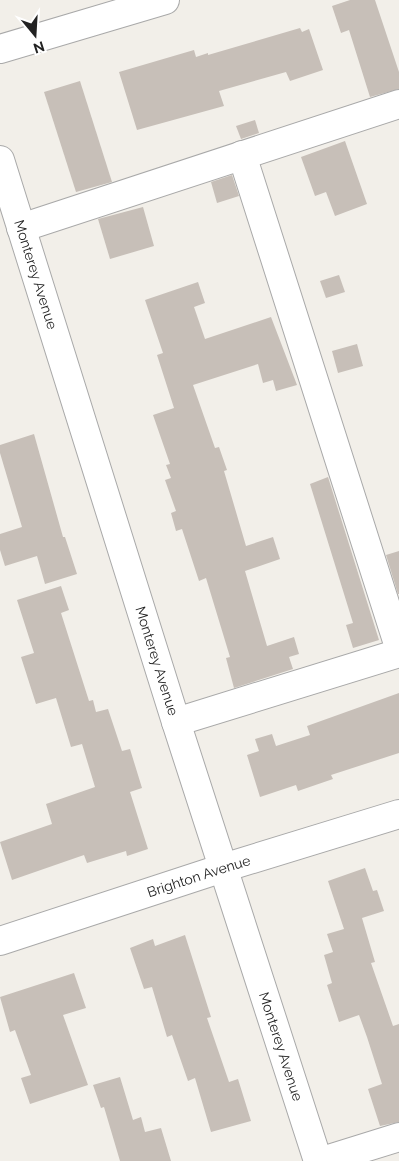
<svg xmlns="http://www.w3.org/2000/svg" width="399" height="1161" viewBox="0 0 399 1161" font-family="Raleway,sans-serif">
	<rect width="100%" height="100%" fill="#f2efe9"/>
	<g fill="#c7bfb8">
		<polygon points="350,0 375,0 399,72 399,89 370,97 349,30 341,33 332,6"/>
		<polygon points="300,28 302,32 309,29 323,70 290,81 286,72 219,91 224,106 137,130 119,72 194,50 196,57 208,53 208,55"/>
		<polygon points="80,81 112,182 76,192 44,92"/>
		<polygon points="255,120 259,133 241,139 236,126"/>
		<polygon points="345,141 367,204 335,216 326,192 315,196 301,157"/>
		<polygon points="232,175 239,196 217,203 211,182"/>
		<polygon points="143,207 154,246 110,259 98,219"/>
		<polygon points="339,275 345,292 326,298 320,281"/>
		<polygon points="198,282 205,303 194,307 205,339 271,317 297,385 276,391 273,380 263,383 258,364 193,385 215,448 219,447 227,470 224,471 246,546 273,537 280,559 245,571 267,646 294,637 299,654 289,657 293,669 234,688 226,658 230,657 206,578 199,581 182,529 176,531 171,513 176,511 165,480 171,478 166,465 170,464 153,415 174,408 157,355 163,353 145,300"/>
		<polygon points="357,344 363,366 338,373 332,351"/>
		<polygon points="34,434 63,537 65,537 77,574 45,584 37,556 5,566 0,550 0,534 22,527 0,453 0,445"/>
		<polygon points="328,477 379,640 353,648 346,625 353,623 310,484"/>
		<polygon points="399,551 399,594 398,594 386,555"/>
		<polygon points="61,586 69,610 61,613 89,701 93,700 96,712 108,709 122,751 130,749 142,788 130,792 148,849 127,856 126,851 87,863 84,855 12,880 0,842 52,824 46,804 95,787 82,744 71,747 56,698 36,704 21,657 34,653 17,600"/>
		<polygon points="399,693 399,753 331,775 333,779 298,791 296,785 260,797 247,755 259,751 255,739 272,734 276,746 310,735 307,726"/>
		<polygon points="365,868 373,891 377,890 384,911 362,918 375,962 371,963 393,1026 399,1024 399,1122 380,1126 368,1089 382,1084 367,1037 359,1015 339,1022 327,985 332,983 324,955 333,952 327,934 344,929 328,881"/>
		<polygon points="185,935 211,1017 207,1018 229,1082 238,1079 251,1121 211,1132 195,1078 188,1081 172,1035 167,1037 152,987 144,989 130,948 153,939 155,946"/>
		<polygon points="74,973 86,1008 63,1015 88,1085 30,1104 21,1078 31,1075 15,1030 10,1032 0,997"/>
		<polygon points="120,1077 133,1120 141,1117 145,1132 161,1128 171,1161 120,1161 104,1107 101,1108 93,1085"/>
	</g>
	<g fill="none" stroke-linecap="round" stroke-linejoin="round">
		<g stroke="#a9a9a9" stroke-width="30">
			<g id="minor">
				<polyline points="0,49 165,0"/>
				<polyline points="242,155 399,647"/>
				<path id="s1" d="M0,160l176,562 142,439"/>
				<polyline points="21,228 399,104"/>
				<polyline points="176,722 399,653"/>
				<path id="s2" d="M0,941l223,-73 176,-54"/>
				<polyline points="322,1161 399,1137"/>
			</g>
		</g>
		<use href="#minor" stroke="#fff" stroke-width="28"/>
	</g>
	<g text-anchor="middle" stroke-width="4" stroke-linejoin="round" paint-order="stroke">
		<g font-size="14" fill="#222" stroke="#fff">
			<text dy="5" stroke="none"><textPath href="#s1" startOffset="120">Monterey Avenue</textPath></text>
			<text dy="5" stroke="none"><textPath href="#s1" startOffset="525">Monterey Avenue</textPath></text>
			<text dy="5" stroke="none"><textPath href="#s2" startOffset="209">Brighton Avenue</textPath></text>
			<text dy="5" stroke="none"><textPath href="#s1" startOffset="930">Monterey Avenue</textPath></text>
		</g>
	</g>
	<g transform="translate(35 35) rotate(162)" stroke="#ffffff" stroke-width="4" paint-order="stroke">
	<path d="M0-4L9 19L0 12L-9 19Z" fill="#222222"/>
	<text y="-8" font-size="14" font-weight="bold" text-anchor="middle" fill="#222222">N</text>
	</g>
</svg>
